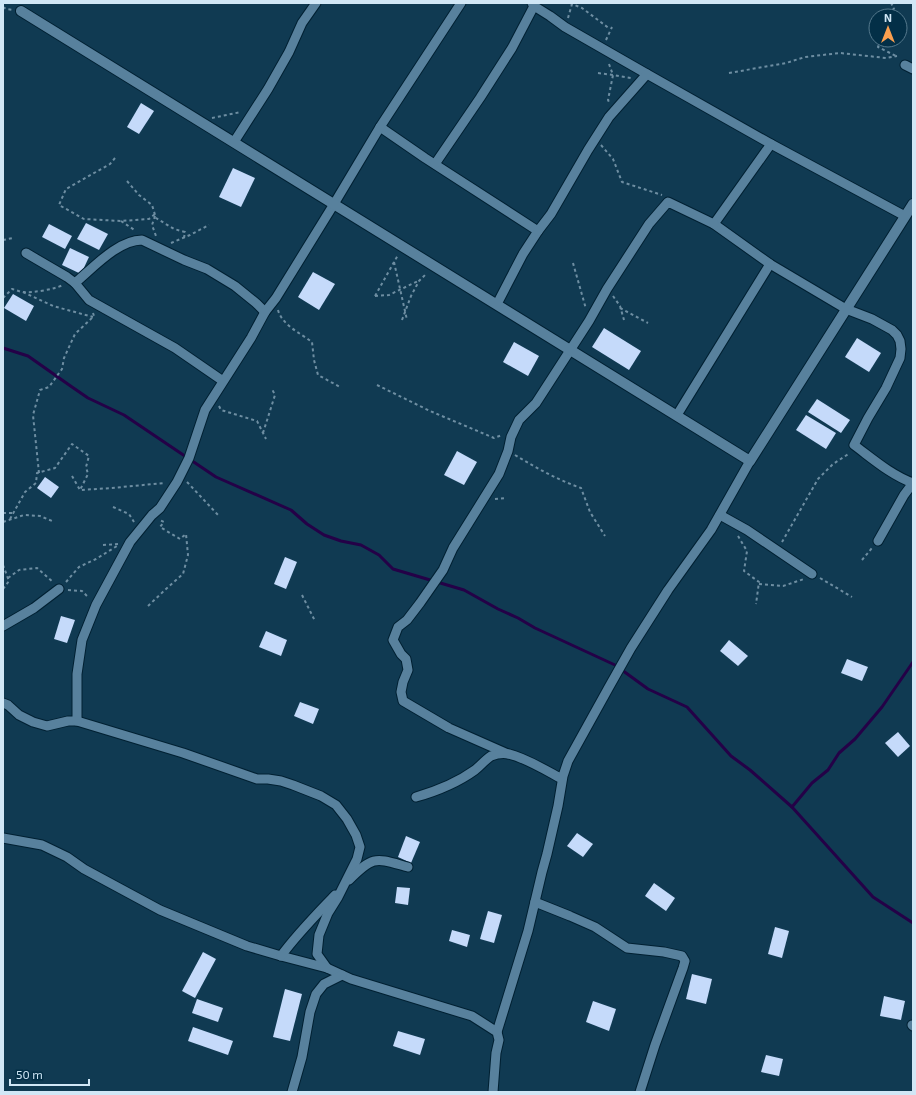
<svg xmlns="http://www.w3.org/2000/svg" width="916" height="1095" viewBox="0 0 916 1095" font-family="'Exo 2',sans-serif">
	<rect width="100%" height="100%" fill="#103a52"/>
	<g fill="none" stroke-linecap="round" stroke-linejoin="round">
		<g stroke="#240147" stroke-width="3">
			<polyline points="3,348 28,356 72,387 88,398 124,415 216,477 291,510 307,524 324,535 341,541 361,545 379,555 393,569 464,590 498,609 518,618 535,628 615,665 648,689 687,707 731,756 750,770 792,807 873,897 913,923"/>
			<polyline points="792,807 812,783 828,770 839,753 855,739 882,707 913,662"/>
		</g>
	</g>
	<g fill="#c5dafa">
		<polygon points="141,103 154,111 139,134 127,127"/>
		<polygon points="233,168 255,178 241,207 219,197"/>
		<polygon points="86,223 108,234 99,250 77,239"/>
		<polygon points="49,224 72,236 65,249 42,237"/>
		<polygon points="70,248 89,257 81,274 62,265"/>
		<polygon points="313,272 335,284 319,310 298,297"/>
		<polygon points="13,294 34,306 26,321 4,308"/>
		<polygon points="604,328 641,351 629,370 592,347"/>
		<polygon points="857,338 881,353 869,372 845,357"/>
		<polygon points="514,342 539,356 528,376 503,362"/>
		<polygon points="817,399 850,420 841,433 808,412"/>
		<polygon points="806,415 836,433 826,449 796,430"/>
		<polygon points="457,451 477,462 464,485 444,475"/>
		<polygon points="45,477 59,487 51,498 37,488"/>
		<polygon points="285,557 297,562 286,589 274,584"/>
		<polygon points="61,616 75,620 67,643 54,639"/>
		<polygon points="266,631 287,640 281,656 259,647"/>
		<polygon points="729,640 748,656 738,666 720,651"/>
		<polygon points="847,659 868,667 862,681 841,673"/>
		<polygon points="300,702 319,709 313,724 294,716"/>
		<polygon points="898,732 910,746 898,757 885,743"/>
		<polygon points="577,833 593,844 583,857 567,846"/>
		<polygon points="406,836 420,842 411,863 398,857"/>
		<polygon points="654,883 675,898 666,911 645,896"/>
		<polygon points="397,887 410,888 408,905 395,903"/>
		<polygon points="488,911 502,915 494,943 480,939"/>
		<polygon points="775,927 789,931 782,958 768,954"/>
		<polygon points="452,930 470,935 467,947 449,941"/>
		<polygon points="203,952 216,959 195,998 182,991"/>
		<polygon points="692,974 712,979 706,1004 686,999"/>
		<polygon points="285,989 302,994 290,1041 273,1037"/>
		<polygon points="884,996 905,1001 901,1020 880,1016"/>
		<polygon points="197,999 223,1008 218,1022 192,1013"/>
		<polygon points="593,1001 616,1009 609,1031 586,1022"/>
		<polygon points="193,1027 233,1041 228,1055 188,1041"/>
		<polygon points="398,1031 425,1039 420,1055 393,1046"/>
		<polygon points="766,1055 783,1059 779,1076 761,1072"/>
	</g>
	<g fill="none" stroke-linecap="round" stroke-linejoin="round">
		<g stroke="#012032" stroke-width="11">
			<g id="minor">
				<polyline points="532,3 534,6 550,16 565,27 647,74 771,144 905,216"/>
				<polyline points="905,65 913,69"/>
				<polyline points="380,127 425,158 538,231 523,254 497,304"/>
				<polyline points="234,142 268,89 289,52 302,23 316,3"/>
				<path d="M771,144l-57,80 56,40 76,45 26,10 20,11 5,5 3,6 1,8 -1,9 -14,30 -18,30 -14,27c19,14 37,30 59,38"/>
				<polyline points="435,164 480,98 512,48 534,6"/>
				<polyline points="538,231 551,214 588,150 609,117 647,74"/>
				<polyline points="26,253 67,277 75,283 89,300 175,348 223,381"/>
				<path d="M75,283c18,-15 43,-43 67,-43l42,20 23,9 28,17 21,17 9,9"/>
				<polyline points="677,415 770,264"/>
				<polyline points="720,515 747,530 812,574"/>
				<polyline points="878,541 904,495 913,483"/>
				<polyline points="3,626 34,608 59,589"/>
				<polyline points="3,703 8,705 19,715 33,722 47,726 68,721 77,721 183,753 257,779 268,779 281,781 293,785 321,796 336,805 347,819 356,835 360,847 357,859 338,897 328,913 319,935 317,954 327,968"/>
				<polyline points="77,721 77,674 82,640 96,605 130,542 152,515 160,508 177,482 189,458 205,410 251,338 265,312 276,298 334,204 380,127 461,3"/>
				<polyline points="508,754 449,728 403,701 401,692 403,682 408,670 406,659 401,654 393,640 398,627 407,620 420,603 443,570 453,548 499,474 508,451 511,437 519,420 536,403 589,321 607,289 649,224 668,202 714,224"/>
				<path d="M416,797c21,-6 41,-14 59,-27 5,-4 10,-10 16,-14 5,-2 13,-3 18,-2 17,4 38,17 53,25"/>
				<polyline points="3,838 42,845 67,857 84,869 160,910 247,946 281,956 327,968 351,979 472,1016 497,1032 499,1040 496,1053 493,1092"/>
				<path d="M349,880c25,-25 26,-22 59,-13"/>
				<polyline points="535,902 570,916 595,927 627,948 664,952 682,956 685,961 683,968 655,1045 640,1092"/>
				<path d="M281,956c16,-22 35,-41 54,-61"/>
				<polyline points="912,1025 913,1026"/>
				<polyline points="497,1032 528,931 542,872 547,854 558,806 563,776 568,761 609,687 631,648 668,590 711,530 750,461"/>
				<polyline points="292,1092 302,1057 310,1012 316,994 324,984 342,975"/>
			</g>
		</g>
		<g stroke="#012032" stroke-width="12">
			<polyline id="tertiary" points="21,11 750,461 913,204"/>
		</g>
		<g stroke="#6e8ea2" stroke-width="2" stroke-dasharray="3 3" stroke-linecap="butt">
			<polyline points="570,3 582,8 610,29"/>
			<polyline points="3,7 6,9 13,10"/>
			<polyline points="890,16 894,8 891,3"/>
			<polyline points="568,18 572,4"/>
			<polyline points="606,40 612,27"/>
			<polyline points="881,40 878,47 896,56"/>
			<polyline points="609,64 613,75 608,100 609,102"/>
			<polyline points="598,73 613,75 631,78"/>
			<polyline points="729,73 786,63 805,57 840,53 886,58 897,56"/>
			<polyline points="212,118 241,112"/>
			<polyline points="601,145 613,159 622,182 662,195"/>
			<polyline points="115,158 110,164 66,189 59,205 84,219 121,221 149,219 155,214"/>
			<polyline points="127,181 139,195 152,205 156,218 174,229 185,232 184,238"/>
			<polyline points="155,216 152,225 156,236"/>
			<polyline points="121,221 136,231"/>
			<polyline points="3,240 13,238"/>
			<polyline points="171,243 190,235 209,225"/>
			<polyline points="394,262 407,320"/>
			<polyline points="573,263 586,309"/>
			<polyline points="23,292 53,306 93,317"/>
			<polyline points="375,296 398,255"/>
			<polyline points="375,296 389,295 418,281"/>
			<polyline points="613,296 620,306 624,320"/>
			<path d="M3,298l9,-9c4,1 8,3 12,3 9,1 31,-3 39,-7"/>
			<polyline points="620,308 648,323"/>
			<path d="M278,310c4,15 22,23 34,32l2,18 4,15 22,12"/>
			<polyline points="402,320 411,296 419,281 427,273"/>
			<polyline points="377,385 430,411 494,438 502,435"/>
			<polyline points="219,406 221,410 257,421 266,439"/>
			<polyline points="263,433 275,395 272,389"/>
			<path d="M515,455c21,13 43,25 66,33l9,24 15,24"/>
			<polyline points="39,473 33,415 40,390 49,387 62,369 64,358 75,334 94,316 93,313"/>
			<polyline points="72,476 80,490 112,488 164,483"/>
			<polyline points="187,482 219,516"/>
			<polyline points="495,499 506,498"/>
			<polyline points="113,507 129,514 134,522"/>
			<polyline points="3,513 13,513"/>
			<polyline points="10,519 25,492 36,483 37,473 55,468 72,444 89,456 86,467 88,474 80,490"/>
			<polyline points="3,522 24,515 40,516 52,521"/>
			<polyline points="738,536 747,551 744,571 759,582 756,604"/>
			<polyline points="782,542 818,479 833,464 850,453"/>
			<polyline points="103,545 119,544"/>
			<polyline points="862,560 872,548"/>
			<polyline points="3,565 9,581 3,589"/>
			<polyline points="8,578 19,570 37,568 53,582"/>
			<polyline points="820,578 852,597"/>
			<polyline points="66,582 79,567 96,559 117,546"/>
			<polyline points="759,584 783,586 804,579"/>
			<polyline points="68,590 82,591 89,598"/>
			<polyline points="302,595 315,621"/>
			<polyline points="148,606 166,589 183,574 188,555 186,534 180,539 160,527 164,522 160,520"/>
		</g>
		<use href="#minor" stroke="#58819d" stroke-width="9"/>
		<use href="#tertiary" stroke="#58819d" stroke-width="10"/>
	</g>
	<rect width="916" height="1095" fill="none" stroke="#d1e7f6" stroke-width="8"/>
	<g transform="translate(888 28)"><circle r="19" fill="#032f47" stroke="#55798d"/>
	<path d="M0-3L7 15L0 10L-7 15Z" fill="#fa9f4f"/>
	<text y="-6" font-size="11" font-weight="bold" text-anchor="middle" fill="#d1e7f6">N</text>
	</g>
	<path d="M10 1079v6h79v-6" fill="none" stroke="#d1e7f6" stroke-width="2"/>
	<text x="16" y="1079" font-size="12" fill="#d1e7f6" stroke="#032f47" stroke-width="3" paint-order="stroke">50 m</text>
</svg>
